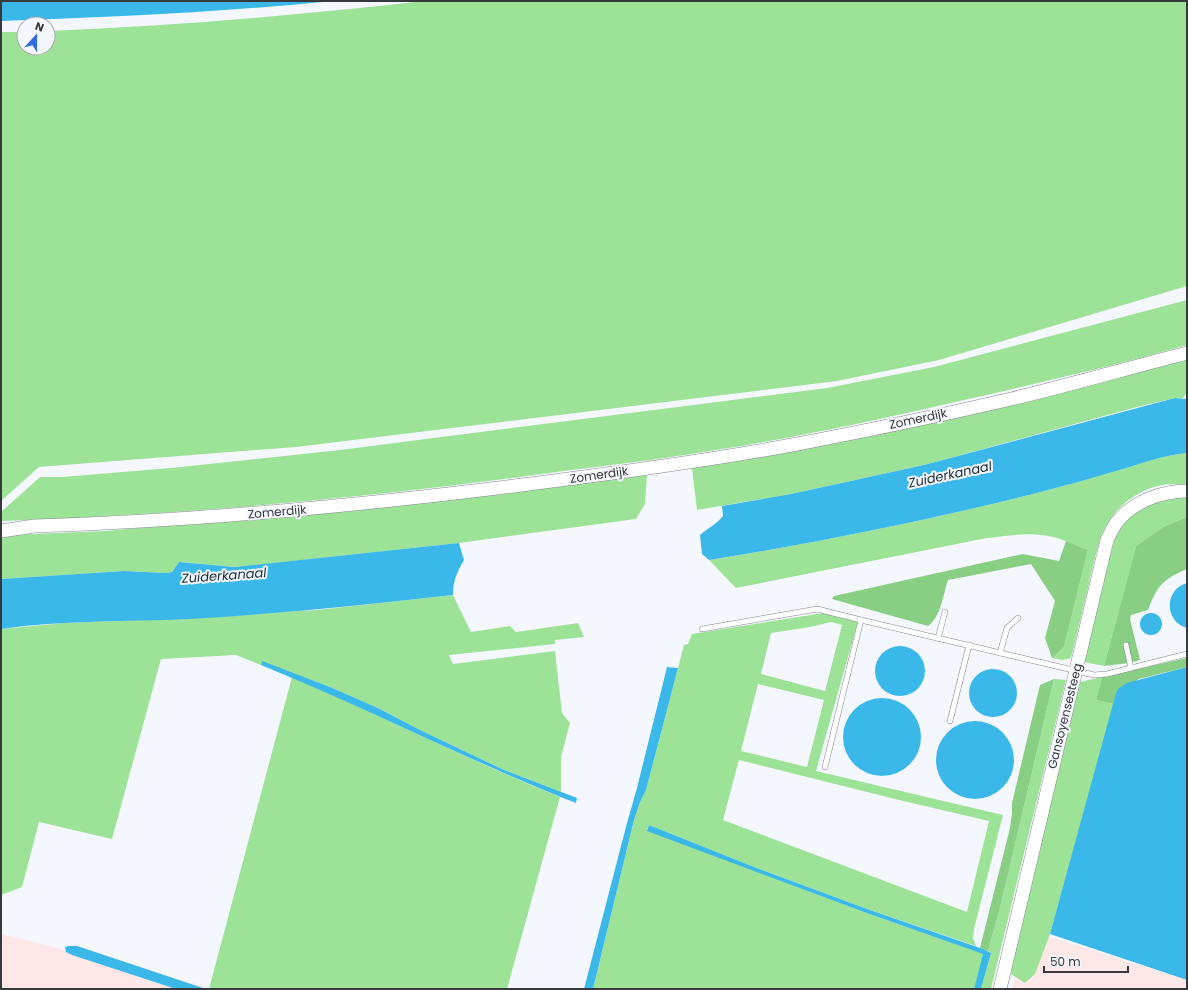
<svg xmlns="http://www.w3.org/2000/svg" width="1188" height="990" viewBox="0 0 1188 990" font-family="Poppins,sans-serif">
	<rect width="100%" height="100%" fill="#f5f7ff"/>
	<g fill="#fde8e7">
		<polygon points="1028,930 1187,980 1187,989 1012,989"/>
		<polygon points="1,934 18,938 216,989 1,989"/>
	</g>
	<g fill="#9de397" fill-rule="evenodd">
		<path d="M424,1h763v285l-248,74 -102,21 -541,66 -257,20 -38,34v-469h23v16h24v-17c126,-5 251,-16 376,-30z"/>
		<path d="M1187,300v45c-74,21 -148,38 -223,55 -82,19 -165,37 -248,50 -58,10 -116,16 -174,24 -179,24 -360,41 -541,47v-9l39,-35h22l109,-9 169,-18 487,-62 107,-21z"/>
		<polygon points="1187,358 1187,392 1183,398 1175,398 1137,407 924,465 791,494 697,510 692,468 760,457"/>
		<path d="M1187,453v32c-21,-2 -31,-1 -49,9 -37,21 -40,52 -49,90 -6,25 -12,49 -18,74l-8,2 -11,-2 12,-11 24,-97c-15,-6 -31,-14 -47,-15 -18,-2 -36,1 -54,3l-251,50 -27,-28c107,-17 215,-39 320,-65 32,-8 63,-17 94,-26 20,-6 42,-14 64,-16z"/>
		<polygon points="647,475 645,504 636,519 459,543 248,566 235,567 179,562 172,572 166,573 124,571 1,579 1,537 9,535 106,531 460,498"/>
		<polygon points="1173,497 1187,498 1187,517 1163,527 1136,546 1104,666 1084,662 1110,556 1116,535 1123,523 1134,514 1155,501"/>
		<polygon points="453,595 471,632 510,626 516,632 578,623 584,637 555,640 555,644 449,655 453,664 555,651 562,713 570,723 561,757 561,792 504,770 420,730 378,708 330,687 262,662 261,665 236,655 161,659 112,839 39,822 22,887 1,895 1,629 65,623 141,620 317,610"/>
		<path d="M836,611l23,7 -43,153 187,44 -29,114 -1,9 3,8 -109,-37 -108,-40 -110,-44 -2,5 217,82 120,42 -10,35h-381l41,-169 6,-18 6,-12 38,-145 4,-1 4,-10zM831,622l11,3 -17,66 -64,-17 10,-41 39,-6zM758,684l66,16 -17,67 -66,-16zM739,760l160,40 90,21 -22,91 -244,-92z"/>
		<path d="M292,677c89,39 177,83 268,120l-53,192h-298z"/>
		<polygon points="1102,677 1096,700 1114,704 1050,934 1035,974 1025,983 1011,974 1014,957 1080,682"/>
		<polygon points="1054,679 1066,680 991,989 981,989 991,953 988,951 1000,908"/>
	</g>
	<g fill="#88cf83">
		<path d="M1187,517v52c-24,10 -30,17 -39,41l-17,5 -1,4 10,41 -11,3 -25,3 32,-120 27,-19z"/>
		<path d="M1066,541l22,9 -24,97 -12,11 -7,-20 10,-37 -24,-37 -83,16c-5,15 -7,37 -20,46l-96,-27 2,-3 189,-42 36,7z"/>
		<polygon points="1187,658 1187,667 1139,679 1116,693 1114,704 1096,700 1102,677"/>
		<polygon points="1054,679 1000,908 988,951 980,948 1010,828 1012,813 1012,803 1040,685"/>
	</g>
	<g fill="#3ab8e9">
		<path d="M1,1h332c-110,11 -221,16 -332,20z"/>
		<path d="M1175,398l12,1v54c-22,2 -44,10 -64,16 -31,9 -62,18 -94,26 -105,26 -213,48 -320,65l-7,-6 -2,-19c8,-7 17,-11 23,-19l-1,-10 69,-12 133,-29z"/>
		<path d="M459,543l5,17c-7,12 -11,21 -11,35 -88,10 -176,19 -264,24 -63,3 -126,1 -188,10v-50l123,-8 42,2 6,-1 7,-10 56,5z"/>
		<path d="M1187,583v45c-23,-6 -23,-39 0,-45z"/>
		<circle cx="1151" cy="624" r="11"/>
		<circle cx="900" cy="671" r="25"/>
		<path d="M262,661l68,26 48,21 42,22 84,40 73,28 -1,5c-107,-42 -209,-95 -315,-138z"/>
		<polygon points="667,667 678,668 646,790 640,802 634,820 593,989 584,989 627,823 637,788"/>
		<polygon points="1187,667 1187,980 1050,934 1116,693 1119,688 1127,683"/>
		<circle cx="993" cy="693" r="24"/>
		<circle cx="882" cy="737" r="39"/>
		<circle cx="975" cy="760" r="39"/>
		<polygon points="649,825 759,869 867,909 983,949 991,953 981,989 974,989 983,954 864,912 647,831"/>
		<polygon points="69,946 77,946 206,989 176,989 72,955 66,952 65,947"/>
	</g>
	<g fill="none" stroke-linecap="round" stroke-linejoin="round">
		<g stroke="#85888f" stroke-width="6">
			<g id="service">
				<polyline points="702,629 817,609 861,620"/>
				<polyline points="938,638 945,612"/>
				<polyline points="1126,645 1131,668"/>
				<polyline points="1000,653 1007,628 1018,618"/>
				<polyline points="950,721 969,645"/>
				<polyline points="825,767 861,620 1094,675 1107,674 1187,654"/>
			</g>
		</g>
		<g stroke="#85888f" stroke-width="14">
			<g id="tertiary">
				<path d="M1,531l33,-5c161,-5 320,-20 480,-40 93,-12 186,-24 278,-41 73,-14 146,-29 219,-46 59,-14 117,-31 176,-46"/>
				<path d="M1000,989l107,-449c3,-6 6,-12 9,-17 16,-21 45,-32 71,-32"/>
			</g>
		</g>
		<use href="#service" stroke="#fff" stroke-width="5"/>
		<use href="#tertiary" stroke="#fff" stroke-width="13"/>
	</g>
	<g text-anchor="middle" stroke-width="4" stroke-linejoin="round" paint-order="stroke">
		<g font-size="12" fill="#38393c" stroke="#f5f7ff">
			<text transform="translate(918 419) rotate(-12)" y="4">Zomerdijk</text>
			<text transform="translate(599 475) rotate(-8)" y="4">Zomerdijk</text>
			<text transform="translate(277 512) rotate(-5)" y="4">Zomerdijk</text>
			<text transform="translate(1065 716) rotate(-76)" y="4">Gansoyensesteeg</text>
		</g>
		<g font-size="13" font-style="italic" fill="#182d36" stroke="#f5f7ff">
			<text transform="translate(950 474) rotate(-12)" y="5">Zuiderkanaal</text>
			<text transform="translate(224 575) rotate(-4)" y="5">Zuiderkanaal</text>
		</g>
	</g>
	<rect width="1188" height="990" fill="none" stroke="#38393c" stroke-width="4"/>
	<g transform="translate(36 36) rotate(21)"><circle r="19" fill="#f5f7ff" stroke="#a9abb1"/>
	<path d="M0-3L7 15L0 10L-7 15Z" fill="#326fdd"/>
	<text y="-6" font-size="11" font-weight="bold" text-anchor="middle" fill="#38393c">N</text>
	</g>
	<path d="M1044 966v6h84v-6" fill="none" stroke="#38393c" stroke-width="2"/>
	<text x="1050" y="966" font-size="12" fill="#38393c" stroke="#f5f7ff" stroke-width="3" paint-order="stroke">50 m</text>
</svg>
